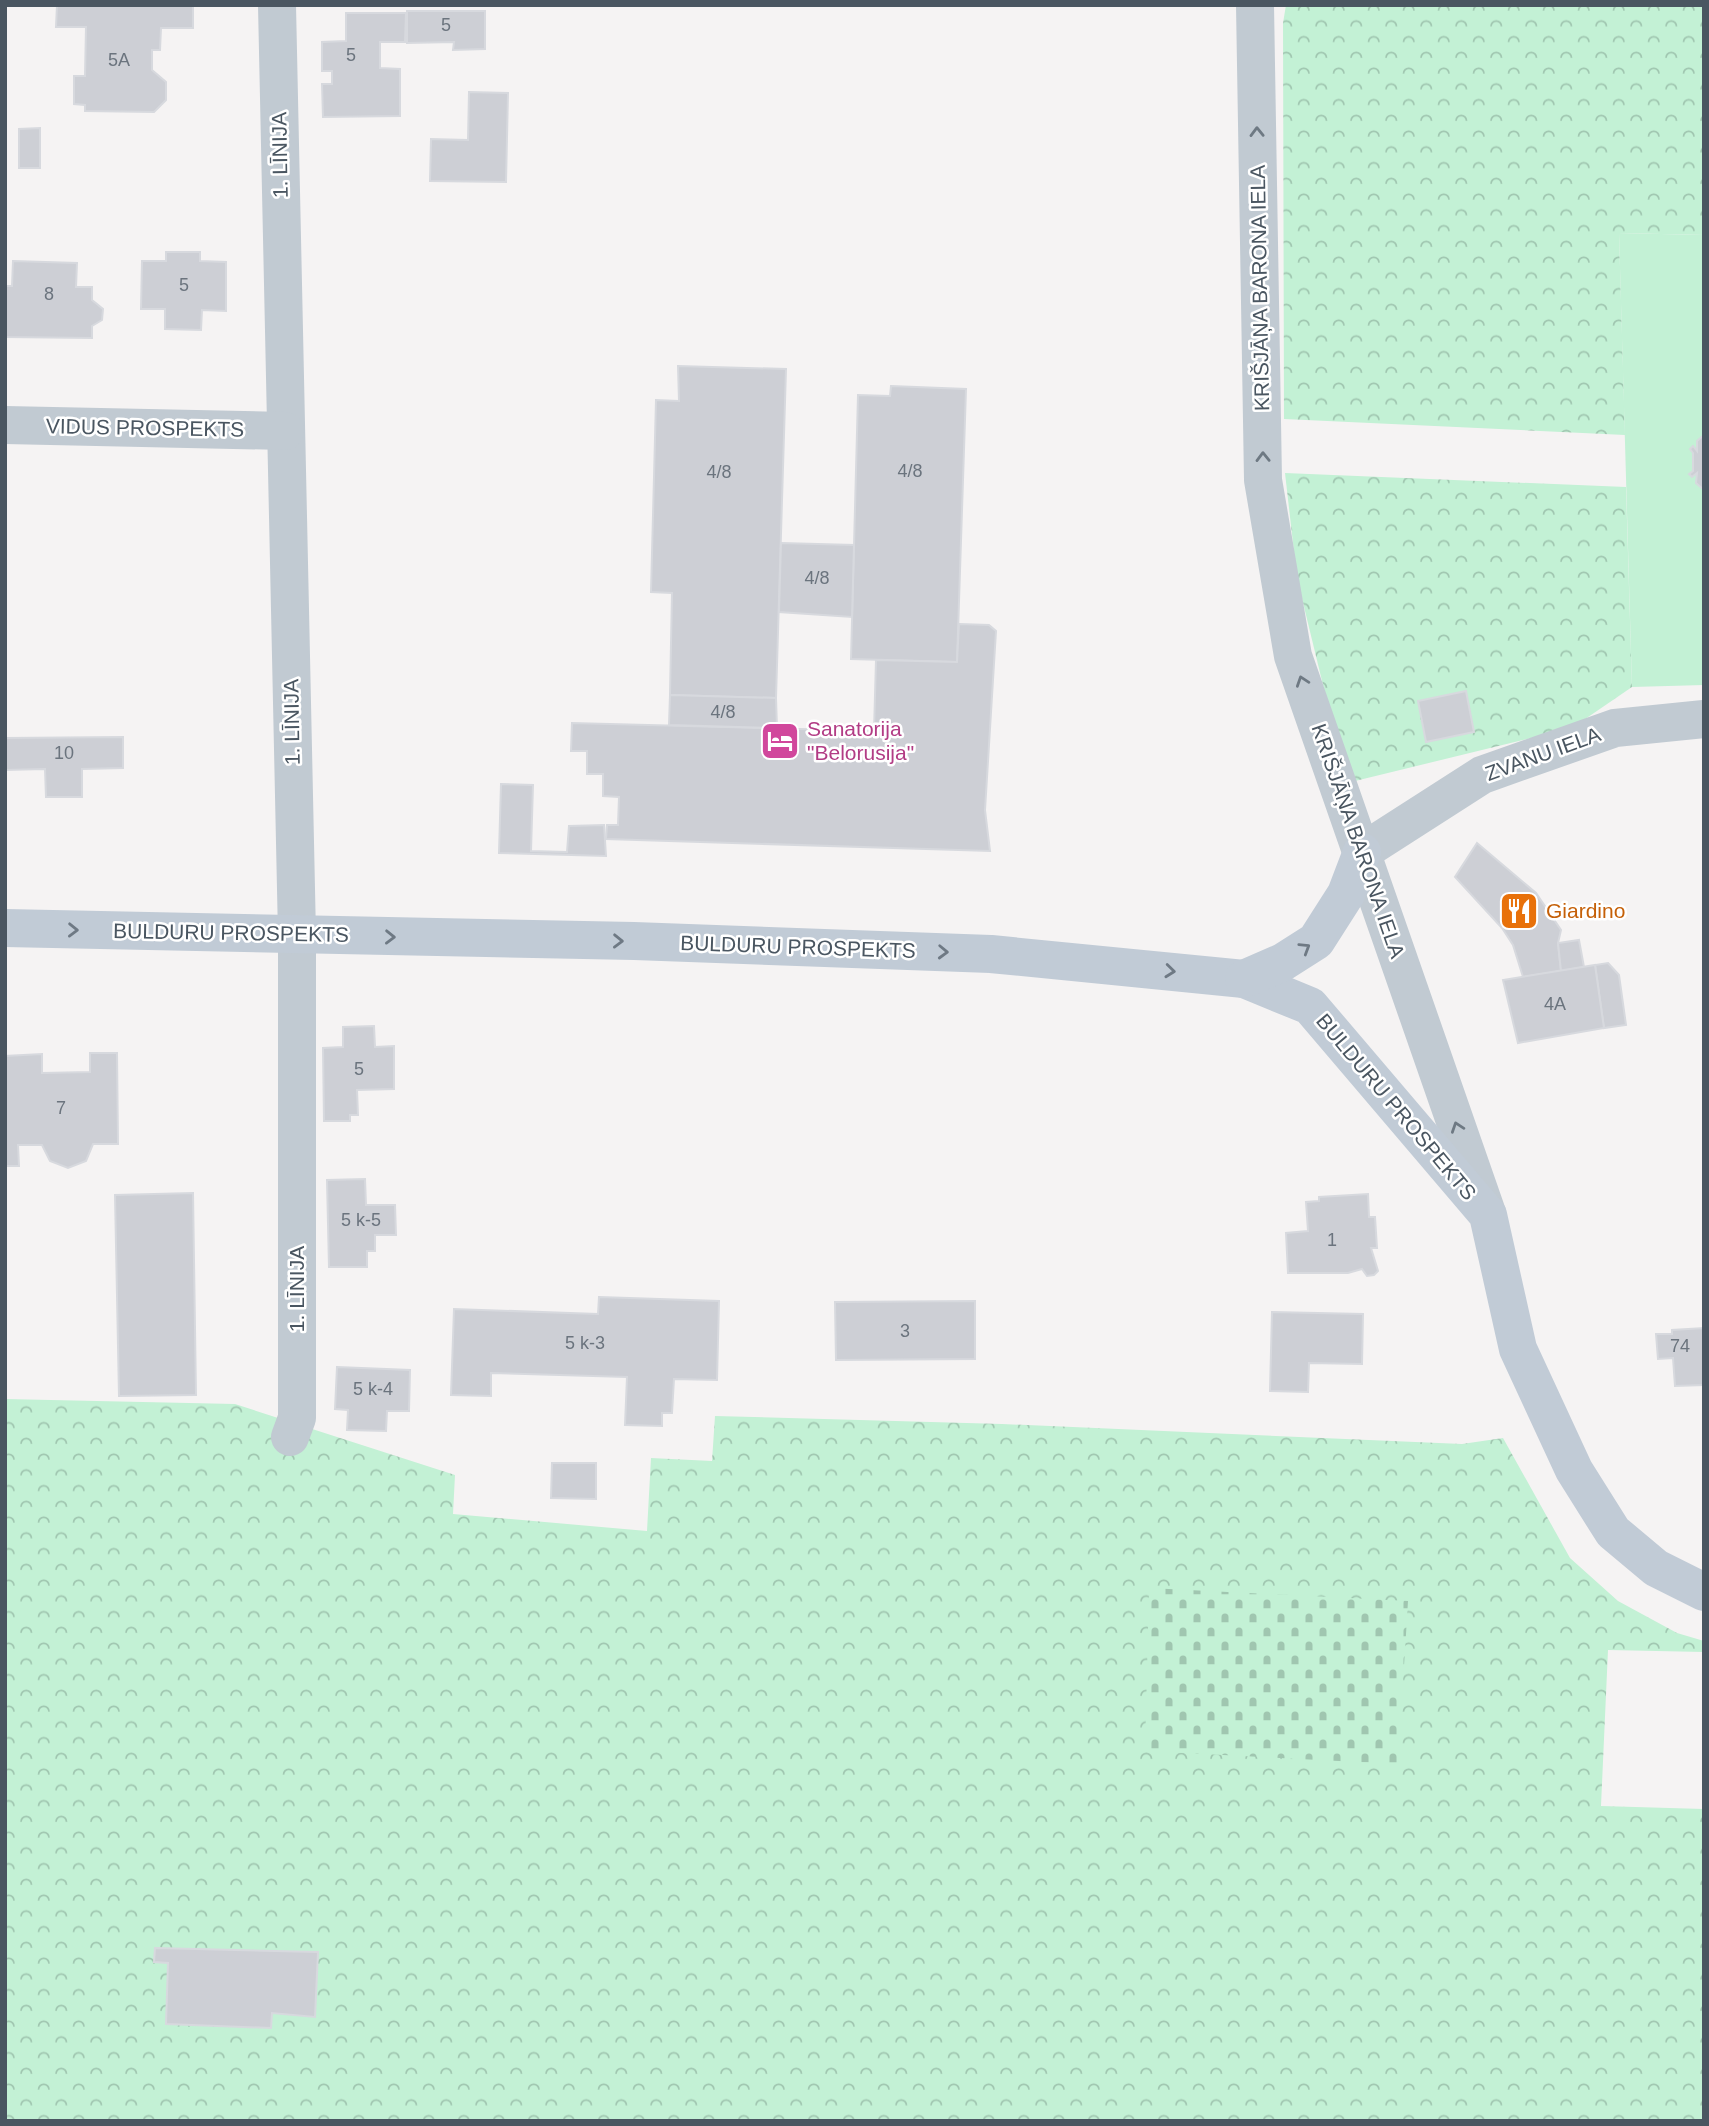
<svg xmlns="http://www.w3.org/2000/svg" width="1709" height="2126" viewBox="0 0 1709 2126" font-family="Helvetica,sans-serif">
	<defs>
		<pattern id="forest-crowns" width="20" height="18" patternUnits="userSpaceOnUse" patternTransform="scale(1.75)"><rect width="20" height="18" fill="#c3f1d5"/><path d="M2 6a3 3 0 1 1 6 0M12 15a3 3 0 1 1 6 0" fill="none" stroke="#a0c6b0"/></pattern>
		<pattern id="cemetery-stones" width="16" height="16" patternUnits="userSpaceOnUse" patternTransform="scale(1.75)"><rect width="16" height="16" fill="#c3f1d5"/><path d="M2 7V4a2 2 0 0 1 4 0v3zM10 15v-3a2 2 0 0 1 4 0v3z" fill="#a0c6b0"/></pattern>
	</defs>
	<rect width="100%" height="100%" fill="#f5f3f3"/>
	<g fill="url(#forest-crowns)">
		<polygon points="1286,5 1704,5 1704,235 1619,233 1625,435 1284,419 1283,23"/>
		<polygon points="1285,473 1626,487 1632,687 1572,728 1351,782 1323,685 1297,578"/>
		<polygon points="5,1399 235,1404 455,1475 453,1514 647,1531 651,1458 712,1461 715,1416 1002,1424 1462,1444 1503,1438 1570,1558 1618,1601 1677,1633 1704,1641 1704,1652 1608,1650 1601,1806 1704,1809 1704,2121 5,2121"/>
	</g>
	<polygon fill="url(#cemetery-stones)" points="1149,1588 1408,1601 1398,1764 1145,1751"/>
	<polygon fill="#c3f1d5" points="1619,233 1704,235 1704,685 1632,687"/>
	<g fill="#cdcfd5" stroke="#d7d9de" stroke-width="2">
		<polygon points="57,5 193,5 193,28 161,28 160,50 152,50 152,70 166,82 166,100 154,112 85,111 85,105 74,104 74,76 85,76 86,27 56,27"/>
		<polygon points="407,11 485,11 485,49 453,50 454,42 407,43"/>
		<polygon points="346,13 406,13 405,42 380,42 380,68 400,69 400,116 323,117 322,84 332,84 332,71 322,71 322,42 346,41"/>
		<polygon points="469,92 508,93 506,182 430,181 431,139 468,140"/>
		<polygon points="40,128 40,168 19,168 19,129"/>
		<polygon points="166,252 200,252 200,261 226,262 226,311 202,310 201,330 165,329 165,309 141,309 142,261 166,261"/>
		<polygon points="13,261 77,263 76,287 92,287 92,300 103,309 102,320 92,326 92,338 5,337 5,286 12,286"/>
		<polygon points="678,366 786,369 776,698 670,695 672,593 651,592 656,400 679,401"/>
		<polygon points="891,386 966,389 957,662 851,659 858,395 890,396"/>
		<polygon points="1704,435 1704,490 1696,483 1697,473 1692,477 1689,474 1693,471 1693,453 1690,449 1693,446 1697,451 1697,441"/>
		<polygon points="781,543 854,545 852,617 779,612"/>
		<polygon points="959,624 989,625 996,631 985,810 990,851 606,839 607,825 618,825 619,797 603,796 603,774 587,774 587,751 571,751 572,723 874,731 876,660 957,662"/>
		<polygon points="1466,691 1474,732 1426,742 1418,701"/>
		<polygon points="670,695 776,698 777,728 669,725"/>
		<polygon points="123,737 123,768 82,769 82,797 46,797 45,769 5,770 5,738"/>
		<polygon points="501,784 533,785 531,851 567,852 569,826 604,825 606,856 499,853"/>
		<polygon points="1477,843 1536,893 1561,930 1558,943 1561,971 1523,977 1513,945 1502,928 1455,877"/>
		<polygon points="1579,940 1584,967 1561,971 1558,943"/>
		<polygon points="1608,963 1619,975 1626,1025 1604,1028 1595,965"/>
		<polygon points="1595,965 1604,1028 1518,1043 1503,980"/>
		<polygon points="374,1026 375,1047 394,1046 394,1089 357,1090 358,1115 350,1115 350,1121 324,1121 323,1048 343,1047 343,1027"/>
		<polygon points="90,1053 117,1053 118,1144 93,1144 86,1161 68,1168 50,1161 42,1145 18,1145 19,1166 5,1166 5,1056 42,1054 42,1073 90,1072"/>
		<polygon points="365,1179 366,1205 395,1205 396,1235 375,1235 375,1251 367,1251 367,1267 329,1267 327,1180"/>
		<polygon points="193,1193 196,1395 119,1396 115,1195"/>
		<polygon points="1368,1194 1369,1217 1375,1217 1377,1248 1371,1248 1378,1271 1374,1275 1367,1276 1362,1269 1348,1273 1288,1273 1286,1233 1308,1231 1306,1202 1319,1201 1319,1197"/>
		<polygon points="599,1297 719,1301 717,1380 674,1379 672,1413 662,1413 662,1426 625,1425 627,1377 491,1373 491,1396 451,1395 454,1309 598,1314"/>
		<polygon points="975,1301 975,1359 836,1360 835,1302"/>
		<polygon points="1272,1312 1363,1314 1362,1364 1309,1363 1308,1392 1270,1391"/>
		<polygon points="1704,1328 1704,1385 1675,1386 1673,1358 1658,1359 1656,1334 1672,1334 1672,1330"/>
		<polygon points="337,1367 410,1370 409,1411 387,1411 386,1431 347,1430 348,1410 335,1409"/>
		<polygon points="552,1463 596,1463 596,1499 551,1498"/>
		<polygon points="155,1948 318,1952 315,2017 272,2013 271,2028 166,2024 168,1963 154,1962"/>
	</g>
	<g fill="none" stroke-linecap="round" stroke-linejoin="round">
		<g stroke="#c1cad2" stroke-width="38">
			<polyline points="277,5 297,935 297,1418 290,1437"/>
			<polyline points="1255,5 1263,480 1293,656 1487,1213"/>
			<polyline points="5,425 285,431"/>
			<polyline points="1362,852 1482,775 1615,728 1704,719"/>
		</g>
		<g stroke="#c1cbd6" stroke-width="38">
			<polyline points="5,928 634,941 991,954 1244,979 1310,1006 1488,1215 1518,1349 1574,1470 1613,1532 1656,1568 1704,1592"/>
			<polyline points="1244,979 1283,962 1316,941 1346,894 1362,852"/>
		</g>
	</g>
	<defs><path id="oneway-chevron" d="M-2-3.5L2.5 0L-2 3.5" fill="none" stroke-width="1.6" stroke-linecap="round" stroke-linejoin="round" transform="scale(1.75)"/></defs>
	<g stroke="#6e7983">
		<use href="#oneway-chevron" transform="translate(1257 132) rotate(-91)"/>
		<use href="#oneway-chevron" transform="translate(1263 457) rotate(-91)"/>
		<use href="#oneway-chevron" transform="translate(1302 681) rotate(-109)"/>
		<use href="#oneway-chevron" transform="translate(1457 1127) rotate(-109)"/>
	</g>
	<g stroke="#6e7984">
		<use href="#oneway-chevron" transform="translate(73 930) rotate(1)"/>
		<use href="#oneway-chevron" transform="translate(390 937) rotate(1)"/>
		<use href="#oneway-chevron" transform="translate(618 941) rotate(1)"/>
		<use href="#oneway-chevron" transform="translate(1305 948) rotate(-32)"/>
		<use href="#oneway-chevron" transform="translate(943 952) rotate(2)"/>
		<use href="#oneway-chevron" transform="translate(1170 971) rotate(6)"/>
	</g>
	<defs>
		<g id="hotel-square" transform="scale(2.0125)"><rect x="-9" y="-9" width="18" height="18" rx="4" fill="#d1479c" stroke="#fff"/><path d="M-6-4.5h1.5V1H6V5H4.5V3h-9V5H-6ZM-4 0a1.8 1.8 0 1 1 3.6 0ZM.5 0V-2.5h3Q6-2.5 6 0Z" fill="#fff"/></g>
		<g id="restaurant-square" transform="scale(2.0125)"><rect x="-9" y="-9" width="18" height="18" rx="4" fill="#e8710a" stroke="#fff"/><path d="M-5-6h1v4h1v-4h1v4h1v-4h1v5L-1.5 .5V6h-2V.5L-5-1ZM5-6V6H3V1.5H1.5Q1.5-4 5-6Z" fill="#fff"/></g>
	</defs>
	<g fill-rule="evenodd">
		<use href="#hotel-square" x="780" y="741"/>
		<use href="#restaurant-square" x="1519" y="911"/>
	</g>
	<g text-anchor="middle" stroke-width="5" stroke-linejoin="round" paint-order="stroke">
		<g font-size="18" fill="#6b747e">
			<text x="446" y="31">5</text>
			<text x="351" y="61">5</text>
			<text x="119" y="66">5A</text>
			<text x="184" y="291">5</text>
			<text x="49" y="300">8</text>
			<text x="910" y="477">4/8</text>
			<text x="719" y="478">4/8</text>
			<text x="817" y="584">4/8</text>
			<text x="723" y="718">4/8</text>
			<text x="64" y="759">10</text>
			<text x="1555" y="1010">4A</text>
			<text x="359" y="1075">5</text>
			<text x="61" y="1114">7</text>
			<text x="361" y="1226">5 k-5</text>
			<text x="1332" y="1246">1</text>
			<text x="905" y="1337">3</text>
			<text x="585" y="1349">5 k-3</text>
			<text x="1680" y="1352">74</text>
			<text x="373" y="1395">5 k-4</text>
		</g>
		<g font-size="21" fill="#4a5661" stroke="#fff">
			<text transform="translate(280 155) rotate(-91)" y="7">1. LĪNIJA</text>
			<text transform="translate(1260 288) rotate(-91)" y="7">KRIŠJĀŅA BARONA IELA</text>
			<text transform="translate(145 428) rotate(1)" y="7">VIDUS PROSPEKTS</text>
			<text transform="translate(292 722) rotate(-91)" y="7">1. LĪNIJA</text>
			<text transform="translate(1543 754) rotate(-20)" y="7">ZVANU IELA</text>
			<text transform="translate(1358 841) rotate(71)" y="7">KRIŠJĀŅA BARONA IELA</text>
			<text transform="translate(231 933) rotate(1)" y="7">BULDURU PROSPEKTS</text>
			<text transform="translate(798 947) rotate(2)" y="7">BULDURU PROSPEKTS</text>
			<text transform="translate(1396 1107) rotate(50)" y="7">BULDURU PROSPEKTS</text>
			<text transform="translate(297 1289) rotate(-90)" y="7">1. LĪNIJA</text>
		</g>
		<g font-size="21" fill="#b23c85" stroke="#fff" text-anchor="start">
			<text x="807" y="736">Sanatorija<tspan x="807" dy="24">"Belorusija"</tspan></text>
		</g>
		<g font-size="21" fill="#c56008" stroke="#fff" text-anchor="start">
			<text x="1546" y="918">Giardino</text>
		</g>
	</g>
	<rect width="1709" height="2126" fill="none" stroke="#4a5661" stroke-width="14"/>
</svg>
